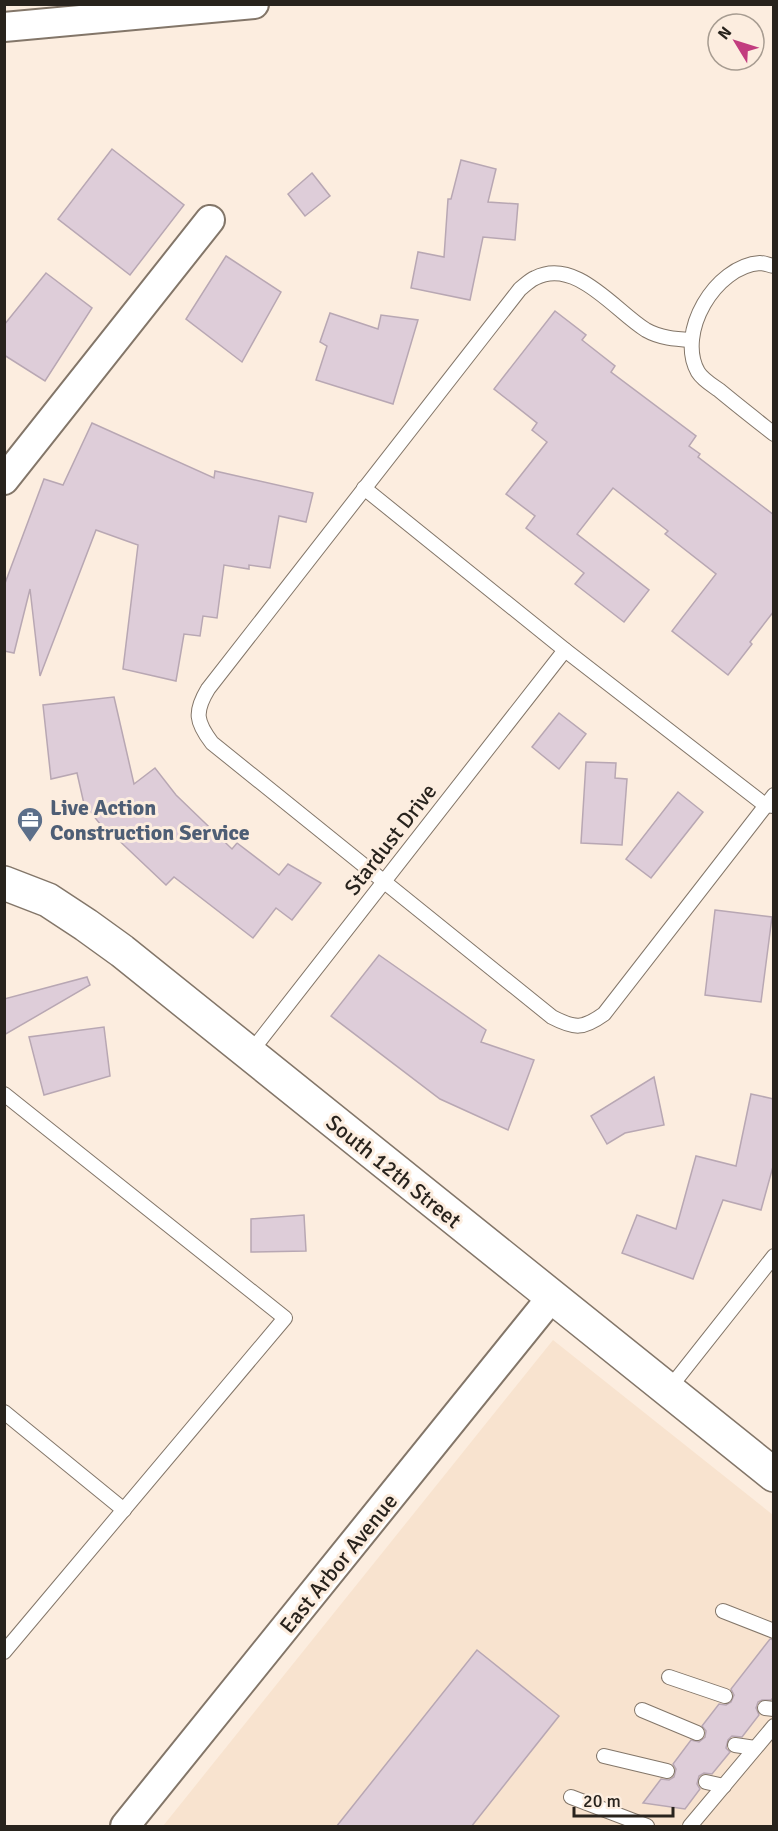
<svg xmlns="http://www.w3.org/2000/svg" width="778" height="1831" viewBox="0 0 778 1831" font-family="Signika,sans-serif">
	<rect width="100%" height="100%" fill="#fceddf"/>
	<polygon fill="#f8e3cf" points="553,1340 773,1515 773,1826 163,1826"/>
	<g fill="#decdd9" stroke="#b8a7b3" stroke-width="1.5">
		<polygon points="112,149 184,205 130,275 58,219"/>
		<polygon points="461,160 496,169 488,202 518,204 515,240 483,237 470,300 411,288 418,252 444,257 448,199 451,199"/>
		<polygon points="312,173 330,196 305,216 288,194"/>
		<polygon points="226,256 281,292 242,362 186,319"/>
		<polygon points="46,273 92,308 45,381 4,355 4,325"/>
		<polygon points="555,311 586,335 582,340 615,366 611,372 696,436 689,446 700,454 698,457 774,515 774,611 750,642 752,644 728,675 672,631 716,574 665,534 668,531 613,488 577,534 649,590 624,622 575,584 584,573 526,528 535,516 506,494 547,442 532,430 537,423 494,389"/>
		<polygon points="330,313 378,329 381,315 418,320 393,404 316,380 327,346 320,342"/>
		<polygon points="92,423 214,478 215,471 313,493 306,522 279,516 270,568 249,565 249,569 224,565 217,618 203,616 200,636 184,634 176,681 123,669 138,545 96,530 40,676 30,589 14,653 4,651 4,586 44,479 63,485"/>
		<polygon points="114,697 134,784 155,768 176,795 232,849 237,843 279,875 288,864 321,883 292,920 276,908 253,938 174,877 166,885 110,832 108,834 84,804 77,773 51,779 43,705"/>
		<polygon points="559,713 586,734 559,769 532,747"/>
		<polygon points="586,762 616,763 615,778 627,779 622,845 581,843"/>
		<polygon points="678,792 703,812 651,878 626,859"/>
		<polygon points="715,910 772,917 761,1002 705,995"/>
		<polygon points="379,955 486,1030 481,1042 534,1060 508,1130 440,1099 331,1016"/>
		<polygon points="87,977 90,985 4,1035 4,999"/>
		<polygon points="104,1027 110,1076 44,1095 29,1037"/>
		<polygon points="654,1077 664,1125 625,1133 607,1144 591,1116"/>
		<polygon points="751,1094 774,1099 774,1163 761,1210 723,1200 693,1279 622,1253 637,1215 676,1229 696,1156 736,1166"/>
		<polygon points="304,1215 306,1251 251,1252 251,1219"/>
		<polygon points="770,1639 774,1640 774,1697 771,1700 762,1700 758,1702 756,1708 759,1715 742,1737 732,1736 728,1740 726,1748 730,1752 712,1774 704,1773 699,1776 697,1784 700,1789 685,1809 643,1803 661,1779 669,1780 674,1777 676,1769 673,1764 691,1740 699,1742 705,1737 706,1731 702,1726 719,1704 726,1705 731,1702 734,1695 731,1689"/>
		<polygon points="477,1650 559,1716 471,1827 336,1827"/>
	</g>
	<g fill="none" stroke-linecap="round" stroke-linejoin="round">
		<g stroke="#837669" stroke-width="16">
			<g id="lane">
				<path d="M774,266c-5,-1 -10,-3 -14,-3 -45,3 -84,70 -62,109 5,8 14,13 21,18 18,15 36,29 55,44"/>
				<path d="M691,340c-16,-1 -31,-2 -45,-10 -31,-19 -70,-73 -111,-52 -5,2 -10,7 -15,11l-312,400c-14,23 -12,33 4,54l340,274c23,12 31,12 52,-3l170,-219"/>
				<polyline points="364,488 565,650 765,805 774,806"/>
				<polyline points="250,1053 565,650"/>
				<polyline points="4,1094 285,1318 4,1652"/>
				<polyline points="668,1390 774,1256"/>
				<polyline points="4,1412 124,1510"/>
				<polyline points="723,1611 774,1631"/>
				<polyline points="669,1677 725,1696"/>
				<polyline points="765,1708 774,1709"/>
				<polyline points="642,1710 697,1733"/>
				<polyline points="735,1745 755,1748"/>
				<polyline points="604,1756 667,1771"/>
				<polyline points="706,1782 724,1786"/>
				<polyline points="571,1797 647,1826"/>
				<polyline points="690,1826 774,1726"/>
			</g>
		</g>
		<g stroke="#837669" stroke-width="32">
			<g id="street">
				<polyline points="4,27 254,4"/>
				<polyline points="4,480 210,220"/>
				<polyline points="125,1826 551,1298"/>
			</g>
		</g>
		<g stroke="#837669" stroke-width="36">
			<polyline id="secondary" points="4,883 48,900 86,925 122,951 774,1475"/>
		</g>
		<use href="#lane" stroke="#fff" stroke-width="14"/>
		<use href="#street" stroke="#fff" stroke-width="28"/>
		<use href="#secondary" stroke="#fff" stroke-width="33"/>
	</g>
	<defs>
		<g id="office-pin" transform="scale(1.35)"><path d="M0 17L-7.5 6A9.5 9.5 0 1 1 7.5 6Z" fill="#5c6f8a" stroke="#fceddf"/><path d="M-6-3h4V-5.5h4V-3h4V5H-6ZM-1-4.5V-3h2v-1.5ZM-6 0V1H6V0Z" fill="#fff"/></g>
	</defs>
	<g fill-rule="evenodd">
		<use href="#office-pin" x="30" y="820"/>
	</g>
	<g text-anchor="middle" stroke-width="6" stroke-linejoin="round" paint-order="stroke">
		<g font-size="22" font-weight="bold" fill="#4e5e75" stroke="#fceddf" text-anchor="start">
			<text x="50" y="815">Live Action<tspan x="50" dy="25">Construction Service</tspan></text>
		</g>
		<g font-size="22" fill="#28231d" stroke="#fceddf">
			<text transform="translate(390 839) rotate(-52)" y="8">Stardust Drive</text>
			<text transform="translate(394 1171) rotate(39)" y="8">South 12th Street</text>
			<text transform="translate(338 1563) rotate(-51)" y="8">East Arbor Avenue</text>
		</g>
	</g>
	<rect width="778" height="1831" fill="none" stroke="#28231d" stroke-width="12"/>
	<g transform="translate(736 42) rotate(308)"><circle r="28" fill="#fceddf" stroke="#a79c91" stroke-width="1.5"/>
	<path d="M0-4.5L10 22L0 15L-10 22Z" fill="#c23d7f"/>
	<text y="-9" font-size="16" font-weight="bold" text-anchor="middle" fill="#28231d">N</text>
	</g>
	<path d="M574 1807v9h99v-9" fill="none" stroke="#28231d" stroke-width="3"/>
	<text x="583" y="1807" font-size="18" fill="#28231d" stroke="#fceddf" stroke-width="4.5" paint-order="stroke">20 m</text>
</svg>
